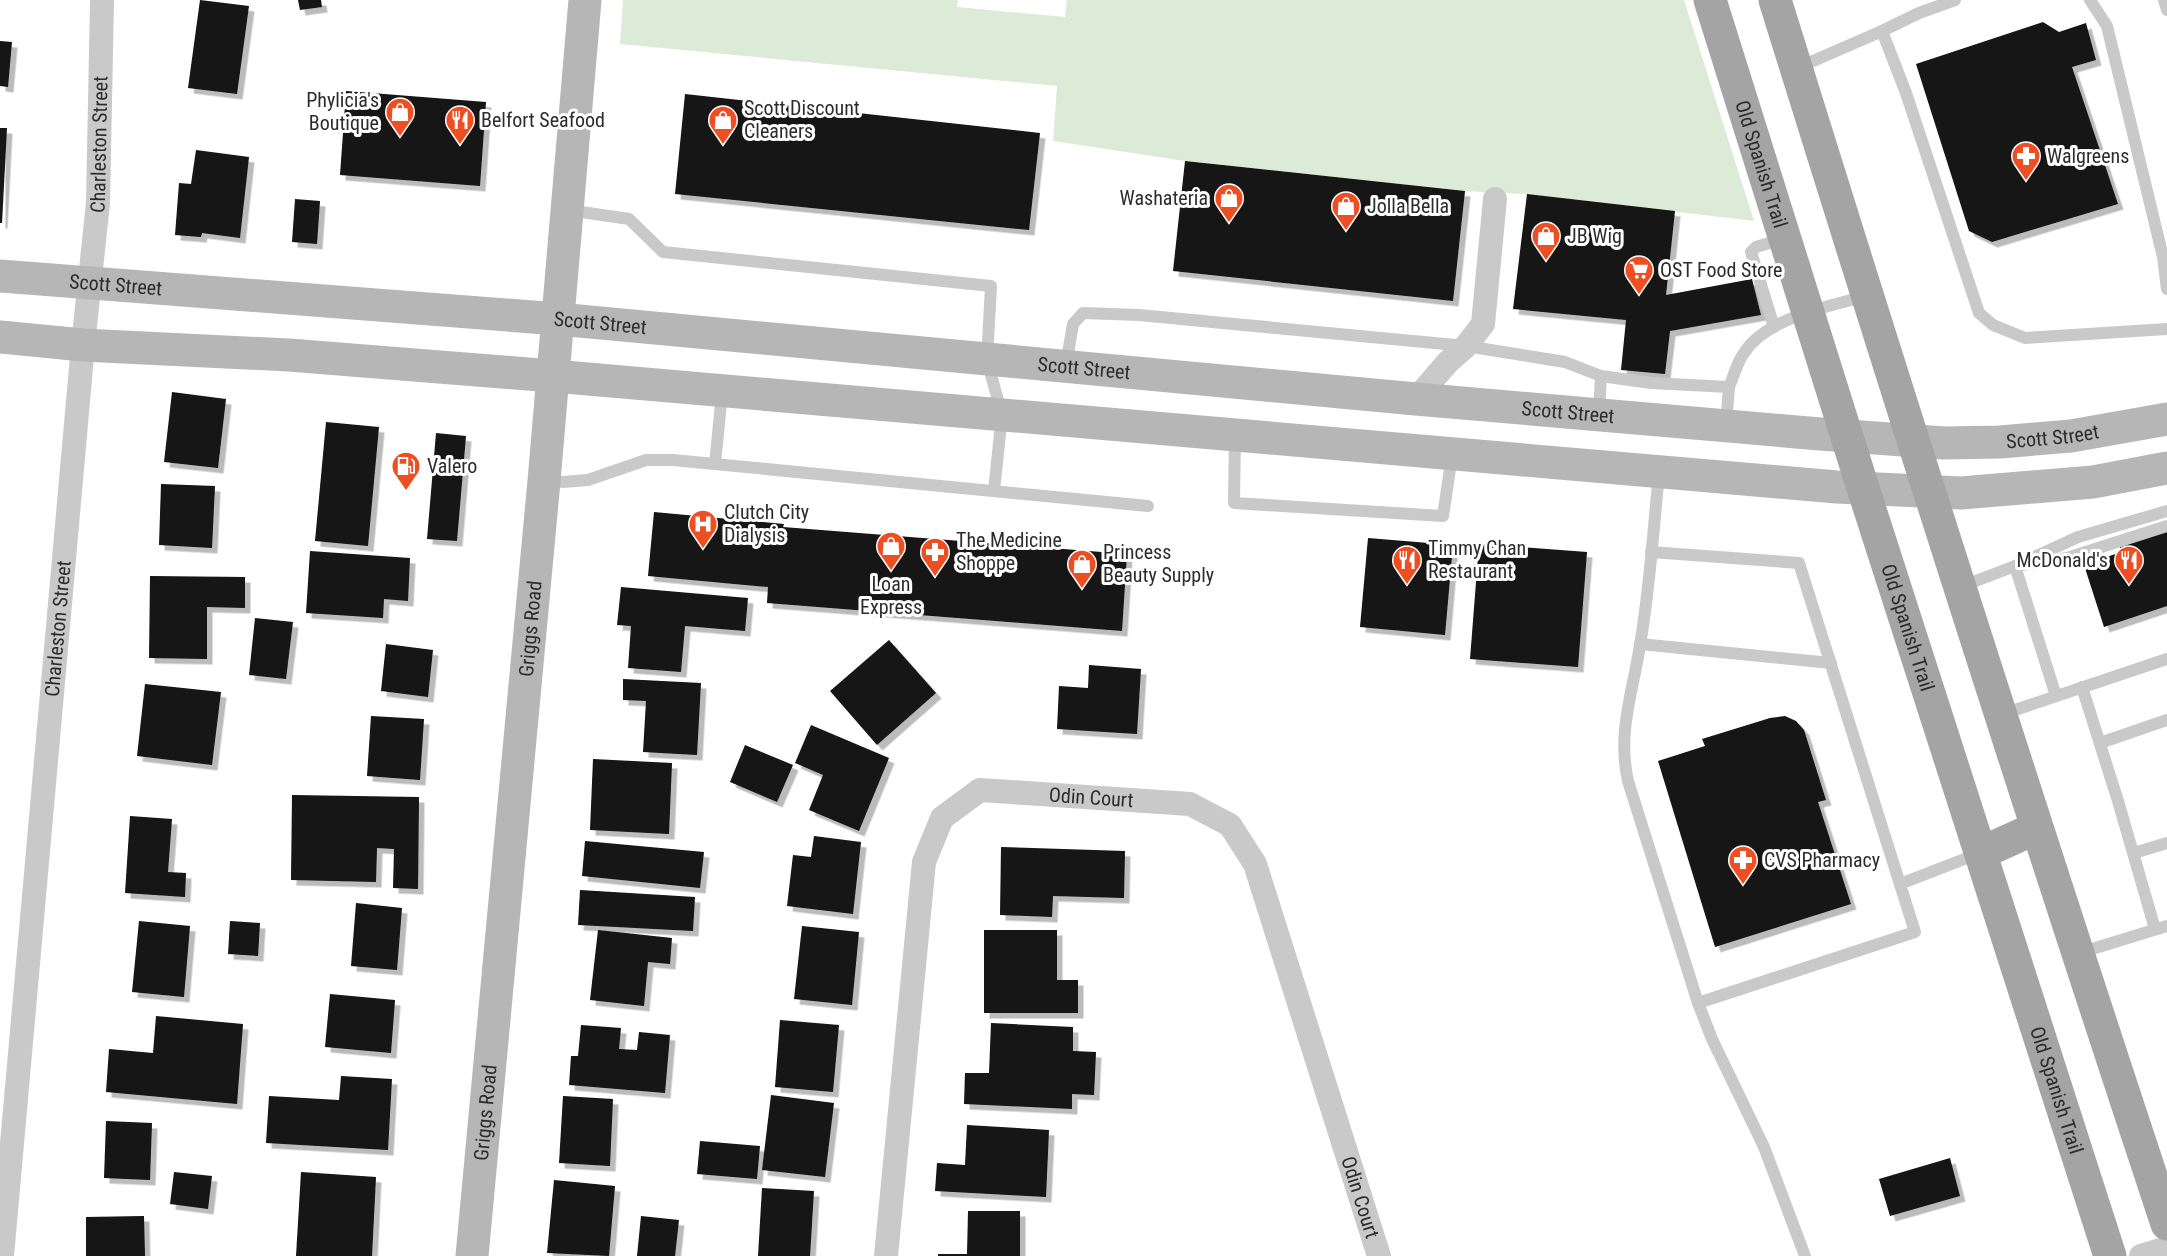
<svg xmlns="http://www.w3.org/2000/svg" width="2167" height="1256" viewBox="0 0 2167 1256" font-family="'Roboto Condensed',sans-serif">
	<defs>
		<filter id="shadow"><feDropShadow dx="5.5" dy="5.5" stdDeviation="0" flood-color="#0004"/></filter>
	</defs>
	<rect width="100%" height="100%" fill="#fff"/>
	<polygon fill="#dcebd7" points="623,0 958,0 957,7 1065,17 1067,0 1684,0 1754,221 1527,194 1465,191 1185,161 1060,142 1053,141 1057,86 620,44"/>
	<g fill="#131313" filter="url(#shadow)">
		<polygon points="200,0 249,6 237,94 188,88"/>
		<polygon points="298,0 321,0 322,7 300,10"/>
		<polygon points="2043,22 2059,32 2086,23 2096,60 2072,67 2118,204 1992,242 1969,231 1916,64"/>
		<polygon points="0,41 12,42 8,87 0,86"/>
		<polygon points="346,91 486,102 480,186 340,175"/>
		<polygon points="685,94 1040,133 1029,230 675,194"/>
		<polygon points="0,128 7,128 2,223 0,223"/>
		<polygon points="196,150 249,157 240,238 202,233 201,237 175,235 179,183 191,184"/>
		<polygon points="1185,161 1465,191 1453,301 1173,271"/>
		<polygon points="1527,194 1675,211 1666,295 1752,279 1761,315 1670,331 1665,374 1621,370 1626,320 1513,309"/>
		<polygon points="295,199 320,201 317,244 292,242"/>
		<polygon points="172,392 226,399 218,468 164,462"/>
		<polygon points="326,422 379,427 368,546 315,541"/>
		<polygon points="436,433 466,436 457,541 427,539"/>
		<polygon points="161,484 215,486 212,548 159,545"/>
		<polygon points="654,512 784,524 783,527 1127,554 1122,631 767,603 768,587 648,576"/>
		<polygon points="2167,527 2167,606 2104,627 2084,565 2121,552 2119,543"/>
		<polygon points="1368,538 1453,545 1445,635 1360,627"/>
		<polygon points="1479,544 1587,552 1578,667 1470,659"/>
		<polygon points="310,551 410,558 408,601 384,599 383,618 306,613"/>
		<polygon points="150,576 245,577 245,608 207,607 207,659 149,658"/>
		<polygon points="621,587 748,598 745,631 685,626 681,672 628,668 631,626 617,625"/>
		<polygon points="255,618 293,622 286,679 249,675"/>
		<polygon points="889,640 936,693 877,745 830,691"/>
		<polygon points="386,644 433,650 428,697 381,691"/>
		<polygon points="1089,665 1141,669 1137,734 1057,729 1059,686 1088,688"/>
		<polygon points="623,679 701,683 697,755 643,752 646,701 623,700"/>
		<polygon points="145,684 221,692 212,765 137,756"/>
		<polygon points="371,716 424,719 420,780 367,776"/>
		<polygon points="1785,716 1796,721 1804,730 1826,800 1818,802 1851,904 1715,947 1658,761 1705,746 1702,739 1770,718"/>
		<polygon points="811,725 889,758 859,831 809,810 823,775 795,763"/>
		<polygon points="745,745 793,765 777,802 730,782"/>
		<polygon points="593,759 672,763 669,834 590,830"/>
		<polygon points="292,795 419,797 418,889 393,888 394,849 377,848 376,882 291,880"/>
		<polygon points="130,816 172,819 168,872 186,873 185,897 125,893"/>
		<polygon points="814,836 861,842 853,914 787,906 793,855 811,857"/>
		<polygon points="585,841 704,852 700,888 582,876"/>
		<polygon points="1001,847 1125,851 1124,898 1053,896 1052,917 1000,915"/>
		<polygon points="580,890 695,897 693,931 578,925"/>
		<polygon points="356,903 402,908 397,970 351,966"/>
		<polygon points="139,921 190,926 184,997 132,992"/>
		<polygon points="230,921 260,923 258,956 228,954"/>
		<polygon points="802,926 859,932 852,1005 794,999"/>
		<polygon points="598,930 672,938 670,964 648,962 644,1006 590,1000"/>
		<polygon points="984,930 1057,930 1057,980 1078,980 1078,1013 984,1013"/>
		<polygon points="330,994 395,1000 391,1053 325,1047"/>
		<polygon points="156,1016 243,1024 237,1104 106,1092 109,1049 153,1053"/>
		<polygon points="780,1020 839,1025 833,1092 775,1087"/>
		<polygon points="991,1023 1073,1027 1073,1051 1096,1052 1094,1095 1072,1094 1072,1109 964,1104 965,1073 989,1073"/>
		<polygon points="581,1025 621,1028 619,1049 637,1050 639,1032 670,1035 665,1093 569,1085 571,1056 578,1056"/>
		<polygon points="341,1076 392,1079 388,1150 266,1143 269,1096 339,1100"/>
		<polygon points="771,1095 834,1103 825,1177 762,1170"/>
		<polygon points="563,1096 613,1099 610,1166 559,1163"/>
		<polygon points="106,1121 152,1123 150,1180 104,1178"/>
		<polygon points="967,1125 1049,1130 1046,1197 935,1191 937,1163 965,1165"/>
		<polygon points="700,1141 760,1146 757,1179 697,1174"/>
		<polygon points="1950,1158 1960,1196 1890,1216 1879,1179"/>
		<polygon points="174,1172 212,1176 208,1209 170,1204"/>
		<polygon points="301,1172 376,1177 372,1256 296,1256"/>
		<polygon points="554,1180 615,1186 609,1256 547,1253"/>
		<polygon points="762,1188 814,1191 810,1256 758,1256"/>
		<polygon points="968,1211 1020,1211 1020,1256 938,1256 938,1254 967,1254"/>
		<polygon points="144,1216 145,1256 86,1256 86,1217"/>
		<polygon points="641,1216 679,1220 675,1256 637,1256"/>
	</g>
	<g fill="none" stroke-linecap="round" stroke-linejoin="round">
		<g stroke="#c9c9c9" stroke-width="12">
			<polyline points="2090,0 2107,26 2163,257 2167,289"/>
			<polyline points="2164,0 2167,10"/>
			<polyline points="1882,31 1919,13 1955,0"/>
			<polyline points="1797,68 1882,31 1906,93 1979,313 1993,325 2025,338 2167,329"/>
			<polyline points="568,210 629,219 663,252 991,286 987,360 1002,415 994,491"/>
			<polyline points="1774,327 1751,252 1756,247 1782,239"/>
			<polyline points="1066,365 1073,324 1083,313 1139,315 1466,346 1565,362 1601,376 1599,414"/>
			<polyline points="1601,376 1651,383 1729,387 1726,425"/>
			<path d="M1729,387c5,-11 8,-25 15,-34 22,-35 85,-47 123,-57"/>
			<polyline points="1235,436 1234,503 1443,516 1452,456"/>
			<polyline points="715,464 722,393"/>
			<path d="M1659,474c-6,57 -9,114 -19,171 -7,47 -23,87 -12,136l70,222 14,36 52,108 41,109"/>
			<polyline points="546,481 563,482 588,480 646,460 673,460 1148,506"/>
			<polyline points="1651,552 1799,563 1915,932 1698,1003"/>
			<polyline points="1960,587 2015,566 2078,537 2167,511"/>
			<polyline points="1640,644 1831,663"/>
			<polyline points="2082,687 2118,801 2155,929"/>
			<polyline points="2056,696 2015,566 2067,558 2167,526"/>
			<polyline points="2003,714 2167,659"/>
			<polyline points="2100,743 2167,720"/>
			<polyline points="2134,853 2167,843"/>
			<polyline points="1900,884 1980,853"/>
			<polyline points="2079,953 2167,926"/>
		</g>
		<g stroke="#c9c9c9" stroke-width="24">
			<polyline points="1416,399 1448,362 1466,346 1483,324 1495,199"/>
			<path id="s1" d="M2,1256l81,-911 15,-142 4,-203"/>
			<path id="s2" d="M886,1256l38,-394 18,-44 38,-28 210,14 40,21 25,39 124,392"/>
			<polyline points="2141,1256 2167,1248"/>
		</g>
		<g stroke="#b6b6b6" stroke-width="33">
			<path id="s3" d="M0,276l558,43 858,80 404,35 124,9 56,-1 71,-6 96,-17"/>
			<polyline points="0,337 83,345 289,355 553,376 1837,487 1961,493 2093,482 2167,468"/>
			<path id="s4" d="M472,1256l72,-775 41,-481"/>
		</g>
		<g stroke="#a4a4a4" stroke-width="33">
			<path id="s5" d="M1710,0l153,488 247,768"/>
			<path d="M1775,0c127,409 257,817 392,1224"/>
			<polyline points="1981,853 2036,828"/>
		</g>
	</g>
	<defs>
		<g id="shop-pin" transform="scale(1.5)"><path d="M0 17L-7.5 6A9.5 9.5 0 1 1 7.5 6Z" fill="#ee4f22" stroke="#fff"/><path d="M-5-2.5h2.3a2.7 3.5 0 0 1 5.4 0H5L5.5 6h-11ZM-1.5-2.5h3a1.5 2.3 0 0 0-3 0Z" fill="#fff"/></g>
		<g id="restaurant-pin" transform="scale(1.5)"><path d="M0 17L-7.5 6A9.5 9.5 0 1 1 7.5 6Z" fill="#ee4f22" stroke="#fff"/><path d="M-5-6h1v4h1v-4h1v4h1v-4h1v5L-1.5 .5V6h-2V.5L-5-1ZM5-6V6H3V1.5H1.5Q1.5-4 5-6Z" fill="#fff"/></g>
		<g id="pharmacy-pin" transform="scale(1.5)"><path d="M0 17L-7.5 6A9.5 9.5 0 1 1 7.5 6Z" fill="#ee4f22" stroke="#fff"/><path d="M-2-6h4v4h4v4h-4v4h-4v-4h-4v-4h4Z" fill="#fff"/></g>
		<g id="supermarket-pin" transform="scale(1.5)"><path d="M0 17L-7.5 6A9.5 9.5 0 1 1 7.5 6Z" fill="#ee4f22" stroke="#fff"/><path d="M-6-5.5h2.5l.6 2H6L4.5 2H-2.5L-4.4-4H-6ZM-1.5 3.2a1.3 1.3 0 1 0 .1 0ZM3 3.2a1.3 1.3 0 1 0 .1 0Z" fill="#fff"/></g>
		<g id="fuel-pin" transform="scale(1.5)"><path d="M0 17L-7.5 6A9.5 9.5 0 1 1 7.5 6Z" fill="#ee4f22" stroke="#fff"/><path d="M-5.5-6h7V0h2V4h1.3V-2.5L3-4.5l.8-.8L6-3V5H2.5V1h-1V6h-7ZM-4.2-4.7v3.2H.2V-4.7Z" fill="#fff"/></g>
		<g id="hospital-pin" transform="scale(1.5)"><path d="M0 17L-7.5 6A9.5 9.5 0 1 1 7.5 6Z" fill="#ee4f22" stroke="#fff"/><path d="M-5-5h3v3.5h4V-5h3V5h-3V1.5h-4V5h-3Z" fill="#fff"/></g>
	</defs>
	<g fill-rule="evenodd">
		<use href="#shop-pin" x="400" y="112"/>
		<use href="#restaurant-pin" x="460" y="120"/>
		<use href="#shop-pin" x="723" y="120"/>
		<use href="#pharmacy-pin" x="2026" y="156"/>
		<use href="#shop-pin" x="1229" y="198"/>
		<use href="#shop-pin" x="1346" y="206"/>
		<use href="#shop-pin" x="1546" y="236"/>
		<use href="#supermarket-pin" x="1639" y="270"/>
		<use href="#fuel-pin" x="406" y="466"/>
		<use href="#hospital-pin" x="703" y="524"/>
		<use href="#shop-pin" x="891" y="546"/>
		<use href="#pharmacy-pin" x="935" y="552"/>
		<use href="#restaurant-pin" x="1407" y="560"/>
		<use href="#restaurant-pin" x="2129" y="560"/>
		<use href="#shop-pin" x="1082" y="564"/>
		<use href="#pharmacy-pin" x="1743" y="860"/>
	</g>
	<g text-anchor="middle" stroke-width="6" stroke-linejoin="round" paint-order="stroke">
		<g font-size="20" fill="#2c2c2c" stroke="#fff" text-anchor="start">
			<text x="379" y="107" text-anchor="end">Phylicia's<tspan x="379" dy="23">Boutique</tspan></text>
			<text x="744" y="115">Scott Discount<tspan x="744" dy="23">Cleaners</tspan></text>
			<text x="481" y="127">Belfort Seafood</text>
			<text x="2047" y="163">Walgreens</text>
			<text x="1208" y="205" text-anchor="end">Washateria</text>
			<text x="1367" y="213">Jolla Bella</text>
			<text x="1567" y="243">JB Wig</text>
			<text x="1660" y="277">OST Food Store</text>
			<text x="427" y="473">Valero</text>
			<text x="724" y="519">Clutch City<tspan x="724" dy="23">Dialysis</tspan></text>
			<text x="956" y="547">The Medicine<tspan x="956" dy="23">Shoppe</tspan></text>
			<text x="1428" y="555">Timmy Chan<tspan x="1428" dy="23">Restaurant</tspan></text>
			<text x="1103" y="559">Princess<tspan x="1103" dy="23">Beauty Supply</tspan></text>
			<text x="2108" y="567" text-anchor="end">McDonald's</text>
			<text x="891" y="591" text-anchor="middle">Loan<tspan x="891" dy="23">Express</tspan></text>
			<text x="1764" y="867">CVS Pharmacy</text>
		</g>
		<g font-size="20" fill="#2c2c2c" stroke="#fff">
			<text dy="7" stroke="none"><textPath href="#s1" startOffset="1116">Charleston Street</textPath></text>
			<text dy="7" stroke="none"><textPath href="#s5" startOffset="172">Old Spanish Trail</textPath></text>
			<text dy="7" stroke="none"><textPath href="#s3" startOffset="116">Scott Street</textPath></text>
			<text dy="7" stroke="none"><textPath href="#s3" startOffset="602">Scott Street</textPath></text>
			<text dy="7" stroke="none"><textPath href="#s3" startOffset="1088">Scott Street</textPath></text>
			<text dy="7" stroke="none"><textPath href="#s3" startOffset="1574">Scott Street</textPath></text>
			<text dy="7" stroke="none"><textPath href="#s3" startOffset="2060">Scott Street</textPath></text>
			<text dy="7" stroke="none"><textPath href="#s1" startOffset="630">Charleston Street</textPath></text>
			<text dy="7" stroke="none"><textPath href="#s4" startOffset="630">Griggs Road</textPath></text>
			<text dy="7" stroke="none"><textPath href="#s5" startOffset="658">Old Spanish Trail</textPath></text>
			<text dy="7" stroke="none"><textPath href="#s2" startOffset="602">Odin Court</textPath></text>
			<text dy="7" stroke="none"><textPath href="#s5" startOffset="1144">Old Spanish Trail</textPath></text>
			<text dy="7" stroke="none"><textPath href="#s4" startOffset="144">Griggs Road</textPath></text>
			<text dy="7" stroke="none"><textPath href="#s2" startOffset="1142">Odin Court</textPath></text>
		</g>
	</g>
</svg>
